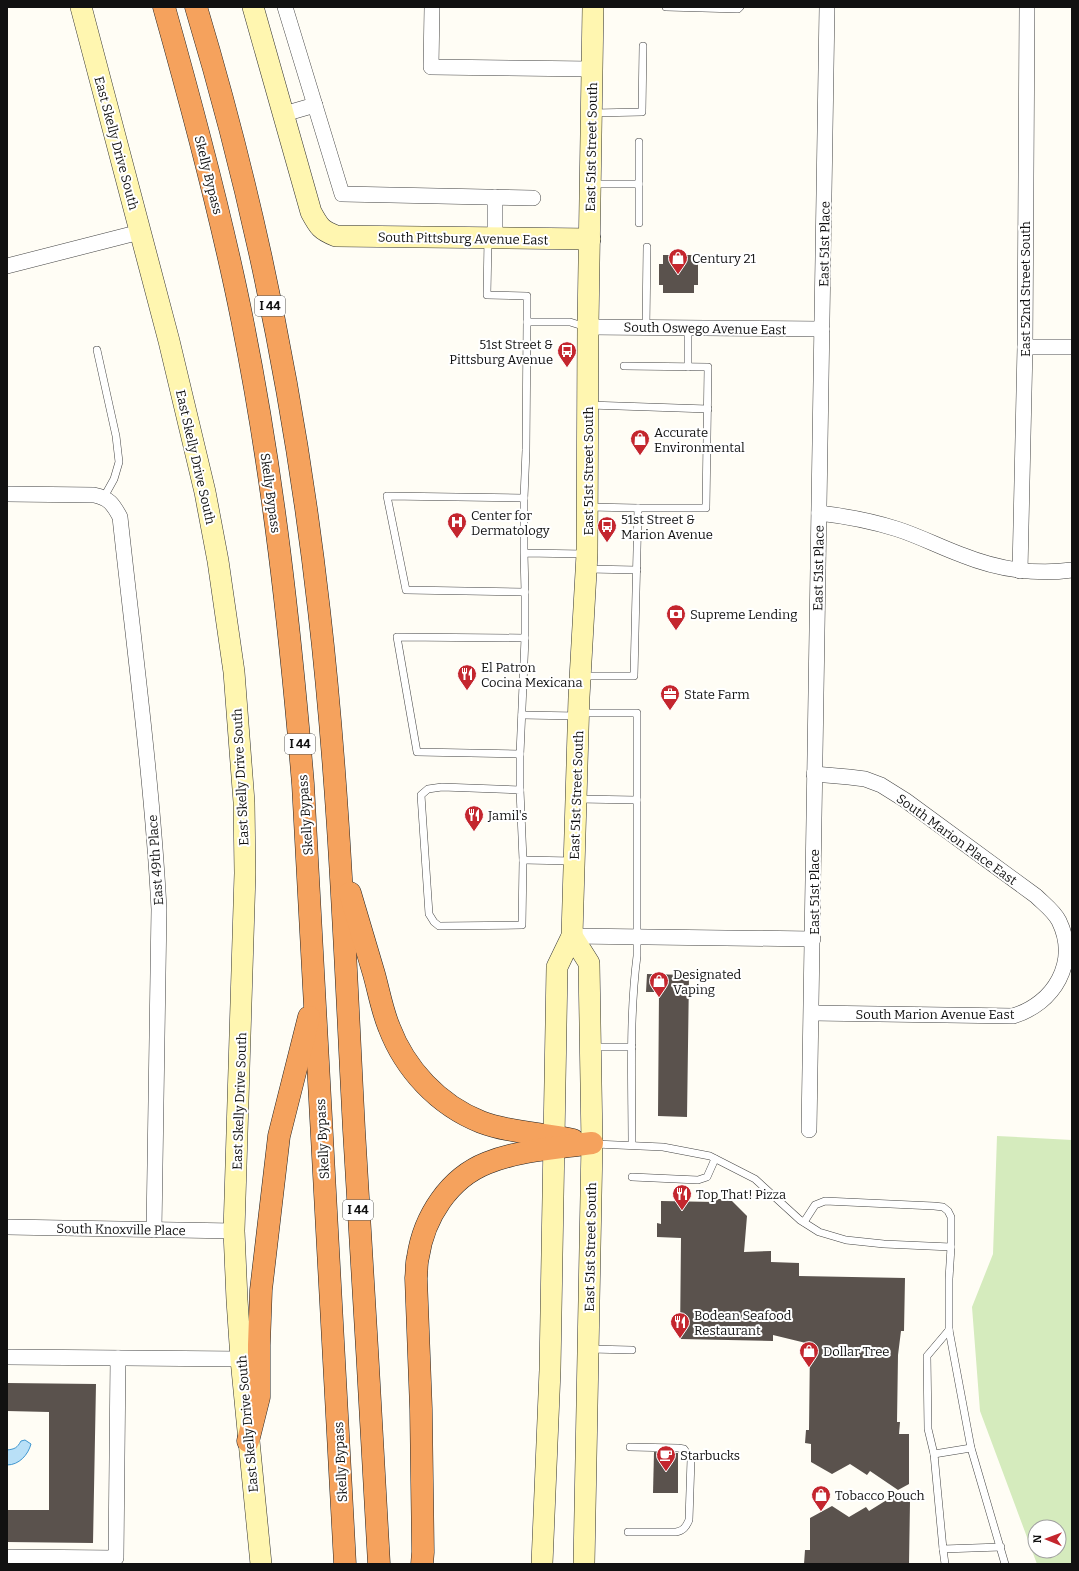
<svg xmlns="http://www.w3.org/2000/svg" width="1079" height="1571" viewBox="0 0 1079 1571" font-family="Bitter,serif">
	<rect width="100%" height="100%" fill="#fffdf5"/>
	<path fill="#d5ebbd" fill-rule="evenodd" d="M997,1136l75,4v424h-35l-57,-153 -8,-104 21,-53zM1035,1527h24v24h-24z"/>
	<path fill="#b9e0f7" stroke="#3f96cf" d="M25,1440l6,4c-3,11 -12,21 -24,21v-15c8,-1 10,-2 14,-9z"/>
	<g fill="#5a524d">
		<polygon points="663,255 694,255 694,264 698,264 698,285 694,285 694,293 663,293 663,285 659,285 659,264 663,264"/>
		<polygon points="647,974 689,975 687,1117 658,1116 659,992 646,992"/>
		<polygon points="716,1199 730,1199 747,1216 744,1252 771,1251 771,1262 799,1263 799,1276 905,1278 904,1331 901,1331 898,1355 897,1422 900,1422 899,1434 909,1434 909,1484 898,1490 870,1471 867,1475 850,1464 832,1474 811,1462 811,1444 805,1443 806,1430 809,1430 810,1344 773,1335 773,1341 680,1339 681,1238 657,1237 657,1223 661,1224 661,1201 716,1202"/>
		<polygon points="7,1383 96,1384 93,1543 7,1542 7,1510 49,1510 49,1412 7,1411"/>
		<polygon points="654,1452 678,1453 678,1493 653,1493"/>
		<polygon points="898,1493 910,1501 909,1564 804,1564 805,1550 810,1550 810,1518 832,1506 849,1517 866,1507 869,1511"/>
	</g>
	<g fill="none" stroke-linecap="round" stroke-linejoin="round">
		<g stroke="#444" stroke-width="8">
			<g id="lane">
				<polyline points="666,7 738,9 740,7"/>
				<polyline points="594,113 642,112 643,46"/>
				<polyline points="639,142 639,223"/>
				<polyline points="593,184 639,184"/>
				<polyline points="488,239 487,295 527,296 527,322 570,322 586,327"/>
				<polyline points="646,328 647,247"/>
				<polyline points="97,350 116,436 119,462 114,479 104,497"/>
				<polyline points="624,366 708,367 706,508 638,508"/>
				<polyline points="688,367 688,328"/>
				<polyline points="589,405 708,409"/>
				<polyline points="524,498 526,450 527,322"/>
				<polyline points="524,553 525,592 406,590 387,496 524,498 524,553 585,554"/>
				<polyline points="588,569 637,570"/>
				<polygon points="397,637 525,638 520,754 417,752"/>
				<polyline points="525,638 525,592"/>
				<polyline points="582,676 634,676 638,508 588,507"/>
				<path d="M581,713h56v243c-8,62 -5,127 -5,189"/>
				<polyline points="522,715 578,716"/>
				<polygon points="442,787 520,790 523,860 522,925 439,926 434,922 429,914 421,795 428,789"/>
				<polyline points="520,790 520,754"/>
				<polyline points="578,799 637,800"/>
				<polyline points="523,860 573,861"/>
				<polyline points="593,1047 632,1047"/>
				<polyline points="595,1144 663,1147 710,1156 755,1179 800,1220 819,1232 846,1240 884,1244 951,1247"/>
				<polyline points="632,1177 698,1180 707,1177 715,1159"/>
				<polyline points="804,1222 815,1205 825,1201 934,1206 943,1207 948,1211 951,1217 951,1247 949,1279 949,1330 971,1448 1005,1564"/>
				<polyline points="949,1330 927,1356 928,1429 934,1454 943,1549 1001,1547"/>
				<polyline points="590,1349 632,1350"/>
				<polyline points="934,1454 971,1448"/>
				<path d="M628,1532h48c7,-1 10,-5 13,-12l2,-61 -7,-10 -6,-1 -48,-1"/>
				<polyline points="943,1549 945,1564"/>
			</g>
		</g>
		<g stroke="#444" stroke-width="16">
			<g id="street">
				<polyline points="285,7 342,194 533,198"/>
				<polyline points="432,7 431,67 592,69"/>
				<polyline points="284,114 315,105"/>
				<polyline points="495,239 495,197"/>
				<polyline points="7,266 140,232"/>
				<polyline points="588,327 822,329"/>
				<polyline points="1025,347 1072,347"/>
				<path d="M7,494l87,1c15,3 19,9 26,22 14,130 32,261 39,392l-5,321"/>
				<path d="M819,513c26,3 53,8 78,16 22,7 43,18 65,26 35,14 73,20 110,15"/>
				<polyline points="1020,571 1025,347 1027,7"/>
				<polyline points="572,936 813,939"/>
				<path d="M812,1013l201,3c41,-12 66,-54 46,-95 -5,-10 -15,-17 -23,-25l-131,-96 -24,-15 -16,-6 -16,-2 -35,-3"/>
				<polyline points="809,1130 827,7"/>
				<polyline points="7,1227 234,1231"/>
				<polyline points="7,1357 241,1359"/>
				<polyline points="7,1557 116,1558 118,1358"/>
			</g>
		</g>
		<g stroke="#333" stroke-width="22">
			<g id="secondary">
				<polyline points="81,7 169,341 205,492 218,561 234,672 244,802 245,873 234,1231 237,1300 241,1359 261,1564"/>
				<path d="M253,7l58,205c8,15 10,18 25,24l254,3"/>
				<polyline points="572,936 589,963 592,1143 584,1564"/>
				<polyline points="542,1564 550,1370 557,967 572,936 579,697 587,554 588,327 593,7"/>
			</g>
		</g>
		<g stroke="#222" stroke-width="23">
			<g id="highway">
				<path d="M164,7c29,103 57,207 78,312 31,154 48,309 61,465l42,780"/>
				<path d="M196,7c59,196 100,399 123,603 20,173 26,347 35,520 8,145 18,289 25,434"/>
				<path d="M350,893c8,27 16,54 24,81 5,18 8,36 15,53 16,42 49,78 92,95 29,11 62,11 92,18"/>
				<polyline points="248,1441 259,1397 259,1345 261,1290 279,1136 309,1017"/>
				<path d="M422,1564l1,-12 -2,-143 -5,-131c1,-7 0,-14 2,-21 6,-40 31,-79 69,-94 33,-13 70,-15 105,-20"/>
			</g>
		</g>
		<use href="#lane" stroke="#fff" stroke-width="7"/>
		<use href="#street" stroke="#fff" stroke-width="15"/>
		<use href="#secondary" stroke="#fff6b0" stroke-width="21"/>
		<use href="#highway" stroke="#f5a25d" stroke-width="22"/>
	</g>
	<defs>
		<g id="shop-pin" transform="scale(1)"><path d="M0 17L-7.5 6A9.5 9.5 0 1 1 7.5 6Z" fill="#c4262e" stroke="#fff"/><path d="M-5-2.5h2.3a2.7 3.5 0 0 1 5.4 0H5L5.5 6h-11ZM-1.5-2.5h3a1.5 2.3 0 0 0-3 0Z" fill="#fff"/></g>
		<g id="bus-pin" transform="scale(1)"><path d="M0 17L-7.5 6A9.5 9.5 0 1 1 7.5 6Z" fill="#c4262e" stroke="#fff"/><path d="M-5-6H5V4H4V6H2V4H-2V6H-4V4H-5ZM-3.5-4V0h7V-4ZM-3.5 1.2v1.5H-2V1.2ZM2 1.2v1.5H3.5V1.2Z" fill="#fff"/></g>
		<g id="hospital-pin" transform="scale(1)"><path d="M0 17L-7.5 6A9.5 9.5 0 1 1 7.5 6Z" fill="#c4262e" stroke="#fff"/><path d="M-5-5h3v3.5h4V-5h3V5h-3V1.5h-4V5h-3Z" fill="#fff"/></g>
		<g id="bank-pin" transform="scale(1)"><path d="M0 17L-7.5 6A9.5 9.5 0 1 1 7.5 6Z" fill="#c4262e" stroke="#fff"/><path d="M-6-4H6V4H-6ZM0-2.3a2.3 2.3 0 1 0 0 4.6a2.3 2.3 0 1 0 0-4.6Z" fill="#fff"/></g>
		<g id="restaurant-pin" transform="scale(1)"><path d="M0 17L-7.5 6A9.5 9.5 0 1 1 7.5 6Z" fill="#c4262e" stroke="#fff"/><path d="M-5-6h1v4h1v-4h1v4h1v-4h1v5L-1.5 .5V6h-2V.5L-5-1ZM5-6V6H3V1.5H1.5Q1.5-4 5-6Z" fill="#fff"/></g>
		<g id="office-pin" transform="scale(1)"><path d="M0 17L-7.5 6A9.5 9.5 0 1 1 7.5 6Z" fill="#c4262e" stroke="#fff"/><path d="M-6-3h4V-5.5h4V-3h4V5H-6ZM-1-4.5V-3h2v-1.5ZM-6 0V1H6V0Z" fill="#fff"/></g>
		<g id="cafe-pin" transform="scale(1)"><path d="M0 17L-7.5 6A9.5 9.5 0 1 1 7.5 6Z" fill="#c4262e" stroke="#fff"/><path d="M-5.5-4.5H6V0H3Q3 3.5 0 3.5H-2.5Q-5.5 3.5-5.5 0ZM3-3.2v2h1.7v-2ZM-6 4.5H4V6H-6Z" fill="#fff"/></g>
	</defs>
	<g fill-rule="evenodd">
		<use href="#shop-pin" x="678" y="258"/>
		<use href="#bus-pin" x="567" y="351"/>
		<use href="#shop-pin" x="640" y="439"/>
		<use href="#hospital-pin" x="457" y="522"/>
		<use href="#bus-pin" x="607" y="526"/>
		<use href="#bank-pin" x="676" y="614"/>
		<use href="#restaurant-pin" x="467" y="674"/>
		<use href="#office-pin" x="670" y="694"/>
		<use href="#restaurant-pin" x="474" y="815"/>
		<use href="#shop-pin" x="659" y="981"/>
		<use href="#restaurant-pin" x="682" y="1194"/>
		<use href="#restaurant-pin" x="680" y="1322"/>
		<use href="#shop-pin" x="809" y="1351"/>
		<use href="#cafe-pin" x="666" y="1455"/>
		<use href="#shop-pin" x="821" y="1495"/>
	</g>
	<g text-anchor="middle" stroke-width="4" stroke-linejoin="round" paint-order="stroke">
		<g fill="#fff" stroke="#585858" stroke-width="1">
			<rect x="255" y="296" width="30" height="20" rx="3"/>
			<rect x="285" y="734" width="30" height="20" rx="3"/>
			<rect x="343" y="1200" width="30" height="20" rx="3"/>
		</g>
		<g font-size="12" font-weight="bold" fill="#111">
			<text x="270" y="310">I 44</text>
			<text x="300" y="748">I 44</text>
			<text x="358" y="1214">I 44</text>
		</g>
		<g font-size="13" fill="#111" stroke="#fff">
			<text transform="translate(117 143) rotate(75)" y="5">East Skelly Drive South</text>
			<text transform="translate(591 147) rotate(-89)" y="5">East 51st Street South</text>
			<text transform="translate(209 175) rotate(76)" y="5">Skelly Bypass</text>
			<text transform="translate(463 238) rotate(1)" y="5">South Pittsburg Avenue East</text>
			<text transform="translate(824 244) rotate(-89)" y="5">East 51st Place</text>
			<text transform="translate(1025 289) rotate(-90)" y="5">East 52nd Street South</text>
			<text transform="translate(705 328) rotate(1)" y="5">South Oswego Avenue East</text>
			<text transform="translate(196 457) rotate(77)" y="5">East Skelly Drive South</text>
			<text transform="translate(588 471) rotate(-90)" y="5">East 51st Street South</text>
			<text transform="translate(271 493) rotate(82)" y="5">Skelly Bypass</text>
			<text transform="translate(818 568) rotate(-89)" y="5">East 51st Place</text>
			<text transform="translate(240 777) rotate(-93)" y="5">East Skelly Drive South</text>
			<text transform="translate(576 795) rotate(-88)" y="5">East 51st Street South</text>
			<text transform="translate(305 815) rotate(-94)" y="5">Skelly Bypass</text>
			<text transform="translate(957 839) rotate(36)" y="5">South Marion Place East</text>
			<text transform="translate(155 860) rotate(-94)" y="5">East 49th Place</text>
			<text transform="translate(814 892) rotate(-90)" y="5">East 51st Place</text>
			<text x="935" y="1019">South Marion Avenue East</text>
			<text transform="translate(239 1101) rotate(-88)" y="5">East Skelly Drive South</text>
			<text transform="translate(322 1139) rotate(-93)" y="5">Skelly Bypass</text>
			<text transform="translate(121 1229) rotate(1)" y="5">South Knoxville Place</text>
			<text transform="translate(590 1247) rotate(-89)" y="5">East 51st Street South</text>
			<text transform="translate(247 1424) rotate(-95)" y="5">East Skelly Drive South</text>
			<text transform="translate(340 1462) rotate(-93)" y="5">Skelly Bypass</text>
		</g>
		<g font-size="13" fill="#111" stroke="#fff" text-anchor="start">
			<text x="692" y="263">Century 21</text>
			<text x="553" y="349" text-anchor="end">51st Street &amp;<tspan x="553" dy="15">Pittsburg Avenue</tspan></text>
			<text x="654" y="437">Accurate<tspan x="654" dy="15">Environmental</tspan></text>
			<text x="471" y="520">Center for<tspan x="471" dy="15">Dermatology</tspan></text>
			<text x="621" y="524">51st Street &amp;<tspan x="621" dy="15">Marion Avenue</tspan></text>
			<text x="690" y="619">Supreme Lending</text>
			<text x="481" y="672">El Patron<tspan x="481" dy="15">Cocina Mexicana</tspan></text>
			<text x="684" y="699">State Farm</text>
			<text x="488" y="820">Jamil's</text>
			<text x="673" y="979">Designated<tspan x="673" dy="15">Vaping</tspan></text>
			<text x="696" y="1199">Top That! Pizza</text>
			<text x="694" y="1320">Bodean Seafood<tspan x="694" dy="15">Restaurant</tspan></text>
			<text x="823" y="1356">Dollar Tree</text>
			<text x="680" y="1460">Starbucks</text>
			<text x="835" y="1500">Tobacco Pouch</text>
		</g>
	</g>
	<rect width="1079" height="1571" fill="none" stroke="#111111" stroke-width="16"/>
	<g transform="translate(1047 1539) rotate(271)"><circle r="19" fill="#ffffff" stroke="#a0a0a0"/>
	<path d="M0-3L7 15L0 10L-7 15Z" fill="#c4262e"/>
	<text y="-6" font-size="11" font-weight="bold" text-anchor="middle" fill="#111111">N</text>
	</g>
</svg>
